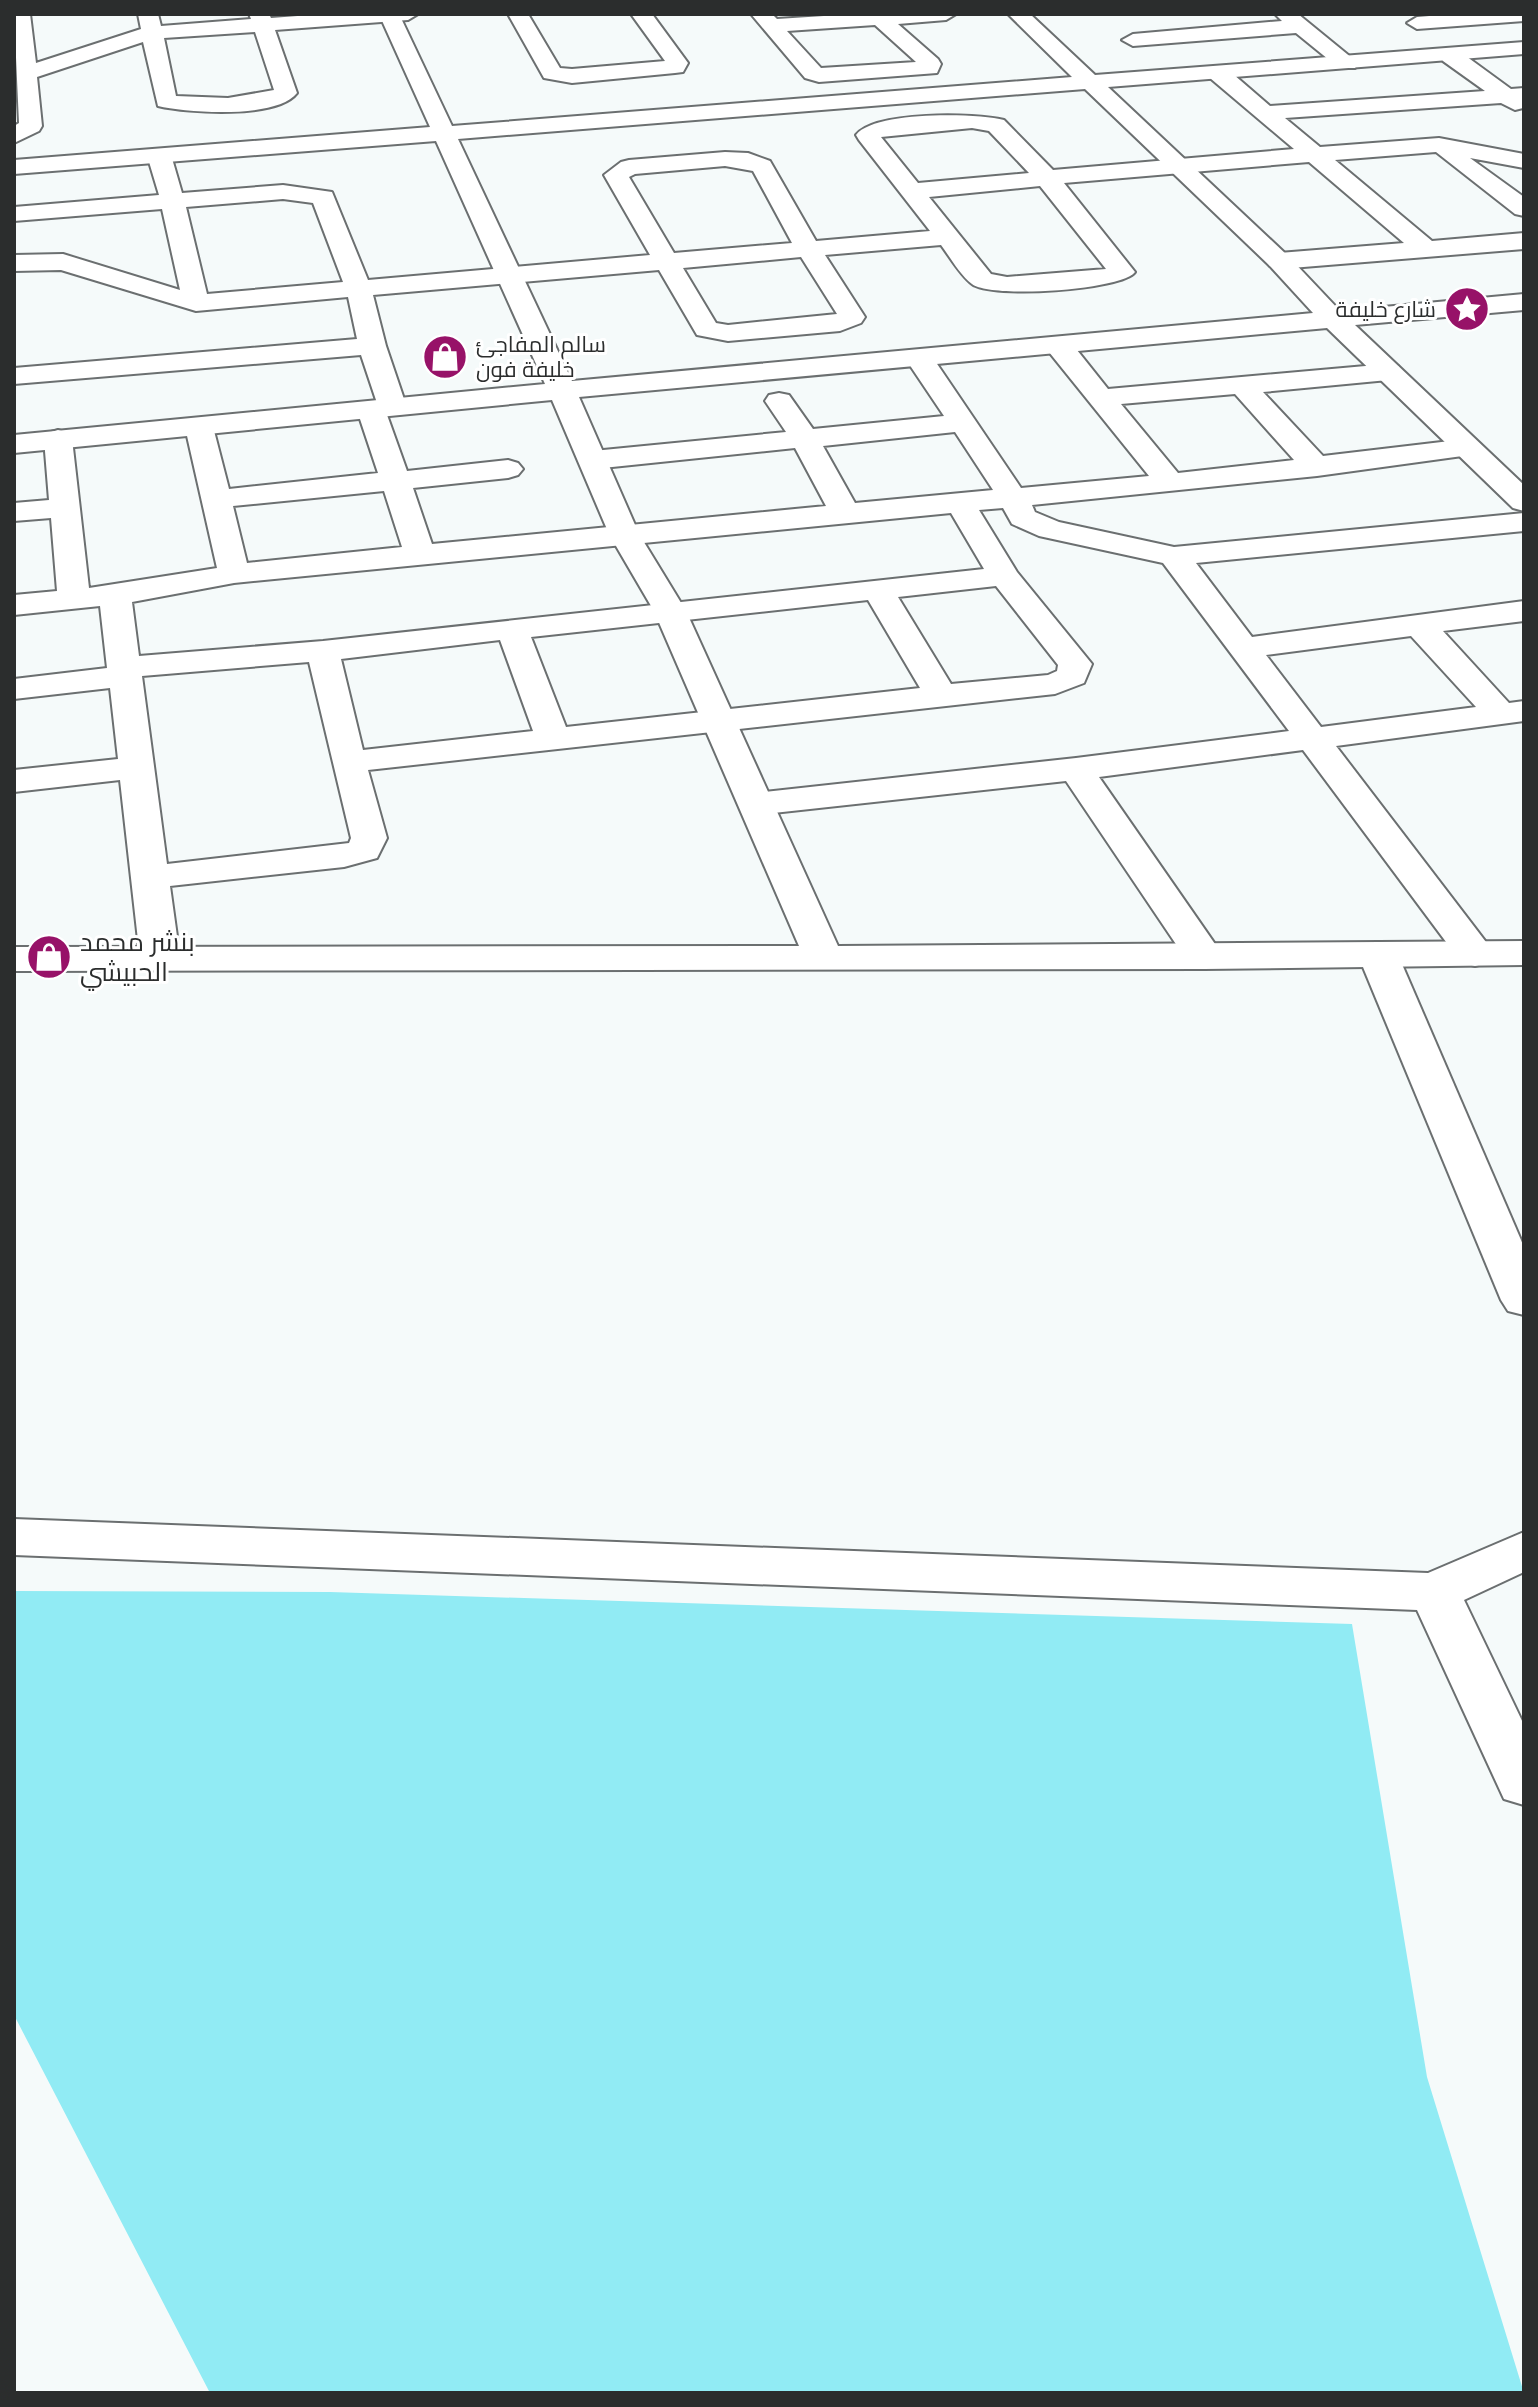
<svg xmlns="http://www.w3.org/2000/svg" width="1538" height="2407" viewBox="0 0 1538 2407" font-family="'Roboto Serif',Cairo,serif">
	<rect width="100%" height="100%" fill="#f5fafa"/>
	<polygon fill="#91ebf4" points="14,1591 330,1592 1352,1624 1427,2077 1524,2393 210,2393 14,2015"/>
	<g fill="none" stroke-linecap="round" stroke-linejoin="round">
		<g stroke="#6b6f70" stroke-width="4">
			<g id="minor">
				<path d="M14,14h16l6,49 105,-34 -3,-15h20l3,12 90,-7 -2,-5h20l2,4 53,-4h94l-10,6 -133,10 22,63c-20,26 -109,20 -139,13l-15,-64 -106,35 5,49 -3,5 -25,12v-17l5,-3zM255,32l19,58 -46,8 -52,-2 -12,-58z"/>
				<polygon points="508,14 528,14 560,68 572,69 665,61 631,14 652,14 688,63 683,72 675,73 572,83 544,78"/>
				<path d="M751,14h21l5,5 78,-5h101l-10,6 -48,4 40,35 3,5 -4,9 -118,9 -14,-4zM875,25l41,37 -95,6 -34,-37z"/>
				<polygon points="1275,14 1298,14 1358,63 1355,68 1339,68 1296,33 1133,46 1122,40 1133,34 1282,21"/>
				<polygon points="1454,14 1524,14 1524,21 1417,29 1407,23 1417,17"/>
				<path d="M1451,50l8,1 52,38 13,-1 -1,20 -8,2 -14,-7 -216,15 35,29 119,-9 85,16v14l-54,-10 54,39v19l-9,-2 -79,-62 -101,8 97,81 92,-8v16l-245,20 -9,-3 -4,-5 4,-5 9,-3 125,-10 -95,-81 -245,21 71,89c-13,18 -144,27 -163,12 -12,-9 -22,-27 -31,-39l-116,10 40,62 -4,6 -21,8 -112,10 -31,-6 -38,-65 -286,25 13,51 21,62 -4,6 -16,1 20,56 101,-11 10,3 5,6 -5,6 -10,3 -95,10 19,56 394,-38 -31,-58 -202,21 -10,-3 -5,-6 5,-6 10,-3 193,-19 -21,-31 4,-6 10,-2 10,2 24,34 131,-13 -39,-58 4,-6 10,-2 10,2 92,136 128,-12 -100,-124 -4,-6 4,-6h20l39,49 280,-25 10,2 4,6 -4,6 -10,2 -125,12 60,64 144,-17 10,3 5,6 -5,6 -160,22 -285,29 3,7 24,10 115,25 350,-34v18l-328,32 56,74 272,-36v20l-81,10 66,72 15,-2v20l-188,25 153,200 6,8 -6,8 -14,4 -14,-4 -158,-212 -204,27 125,180 -6,8 -14,4 -14,-4 -124,-184 -310,34 -13,-3 -5,-8 5,-8 13,-3 320,-35 213,-27 -126,-168 -124,-27 -27,-12 -9,-16 -24,2 38,62 75,92 -8,19 -29,11 -687,76 19,68 -10,20 -33,9 -174,19 10,72 -6,8 -14,4 -14,-4 -6,-8 -20,-178 -106,12v-22l104,-11 -8,-71 -96,11v-20l93,-11 -7,-62 -86,9v-20l43,-4 -6,-73 -37,3v-18l35,-3 -5,-61 4,-6 10,-3 10,3 4,6 17,149 128,-20 -32,-141 4,-6 10,-3 10,3 4,6 16,62 149,-16 -21,-63 4,-6 16,-1 -16,-48 -347,29v-16l343,-29 -9,-42 -152,14 -135,-41 -47,1v-16l49,-1 117,36 -18,-81 -148,12v-14l145,-12 -12,-40 4,-5h16l4,5 11,38 101,-8 49,7 36,88 282,-25 -46,-80 17,-13 8,-2 96,-8 23,1 22,8 46,80 114,-10 -71,-91 -3,-5c18,-24 120,-22 148,-15l49,50 241,-21 -84,-71 -3,-5 3,-5h16l44,38 215,-15 -42,-30 -3,-5zM972,128l17,3 40,42 -111,10 -37,-46zM725,166l28,5 39,72 -118,10 -45,-76 6,-3zM1040,186l66,83 -99,8 -16,-3 -62,-77zM283,199l30,4 30,79 -136,12 -21,-87zM801,257l36,57 -109,11 -12,-2 -33,-55zM1235,394l59,66 -116,13 -57,-69zM955,432l38,58 -138,13 -32,-57zM384,491l18,56 -155,16 -14,-57zM951,513l33,56 -661,72 -184,15 -7,-54 102,-19zM996,586l62,79 -1,6 -9,4 -97,9 -53,-87zM868,600l52,88 -354,39 -35,-90zM1411,636l65,71 -155,20 -55,-72zM500,640l33,91 -170,19 -22,-91zM309,662l42,176 -2,5 -182,21 -25,-188z"/>
				<polygon points="1378,943 1392,947 1398,955 1524,1247 1524,1315 1508,1311 1501,1300 1358,955 1364,947"/>
				<polygon points="14,1519 1428,1573 1524,1532 1524,1572 1464,1600 1524,1725 1524,1805 1504,1799 1417,1610 14,1555"/>
			</g>
		</g>
		<g stroke="#6b6f70" stroke-width="4">
			<path id="tertiary" d="M379,14h20l53,112 620,-49 -64,-63h22l65,61 429,-33v12l-416,33 180,169 52,55 184,-17v16l-169,15 169,160v26l-11,-3 -186,-180 -748,69 60,137 47,77 152,335 686,-5v24l-320,4 -1190,2v-24l785,-1 -145,-335 -45,-77 -57,-134 -538,53v-18l531,-51 -109,-243 -422,33v-14l416,-33zM1085,89l185,177 43,47 -741,68 -114,-242z"/>
		</g>
		<use href="#minor" fill="#fff" fill-rule="evenodd"/>
		<use href="#tertiary" fill="#fff" fill-rule="evenodd"/>
	</g>
	<defs>
		<g id="sight-disc" transform="scale(2.3)"><circle r="9.5" fill="#971268" stroke="#fff"/><path d="M0-6L1.8-2.2L6-1.7L2.9 1.2L3.7 5.4L0 3.3L-3.7 5.4L-2.9 1.2L-6-1.7L-1.8-2.2Z" fill="#fff"/></g>
		<g id="shop-disc" transform="scale(2.3)"><circle r="9.5" fill="#971268" stroke="#fff"/><path d="M-5-2.5h2.3a2.7 3.5 0 0 1 5.4 0H5L5.5 6h-11ZM-1.5-2.5h3a1.5 2.3 0 0 0-3 0Z" fill="#fff"/></g>
	</defs>
	<g fill-rule="evenodd">
		<use href="#sight-disc" x="1467" y="309"/>
		<use href="#shop-disc" x="445" y="357"/>
		<use href="#shop-disc" x="49" y="957"/>
	</g>
	<g text-anchor="middle" stroke-width="6" stroke-linejoin="round" paint-order="stroke">
		<g font-size="22" fill="#2b2d2d" stroke="#fff" text-anchor="end">
			<text x="1436" y="317">شارع خليفة</text>
			<text x="476" y="352" text-anchor="start">سالم المفاجئ<tspan x="476" dy="25">خليفة فون</tspan></text>
		</g>
		<g font-size="26" fill="#2b2d2d" stroke="#fff" text-anchor="start">
			<text x="80" y="951">بنشر محمد<tspan x="80" dy="30">الحبيشي</tspan></text>
		</g>
	</g>
	<rect width="1538" height="2407" fill="none" stroke="#2b2d2d" stroke-width="32"/>
</svg>
